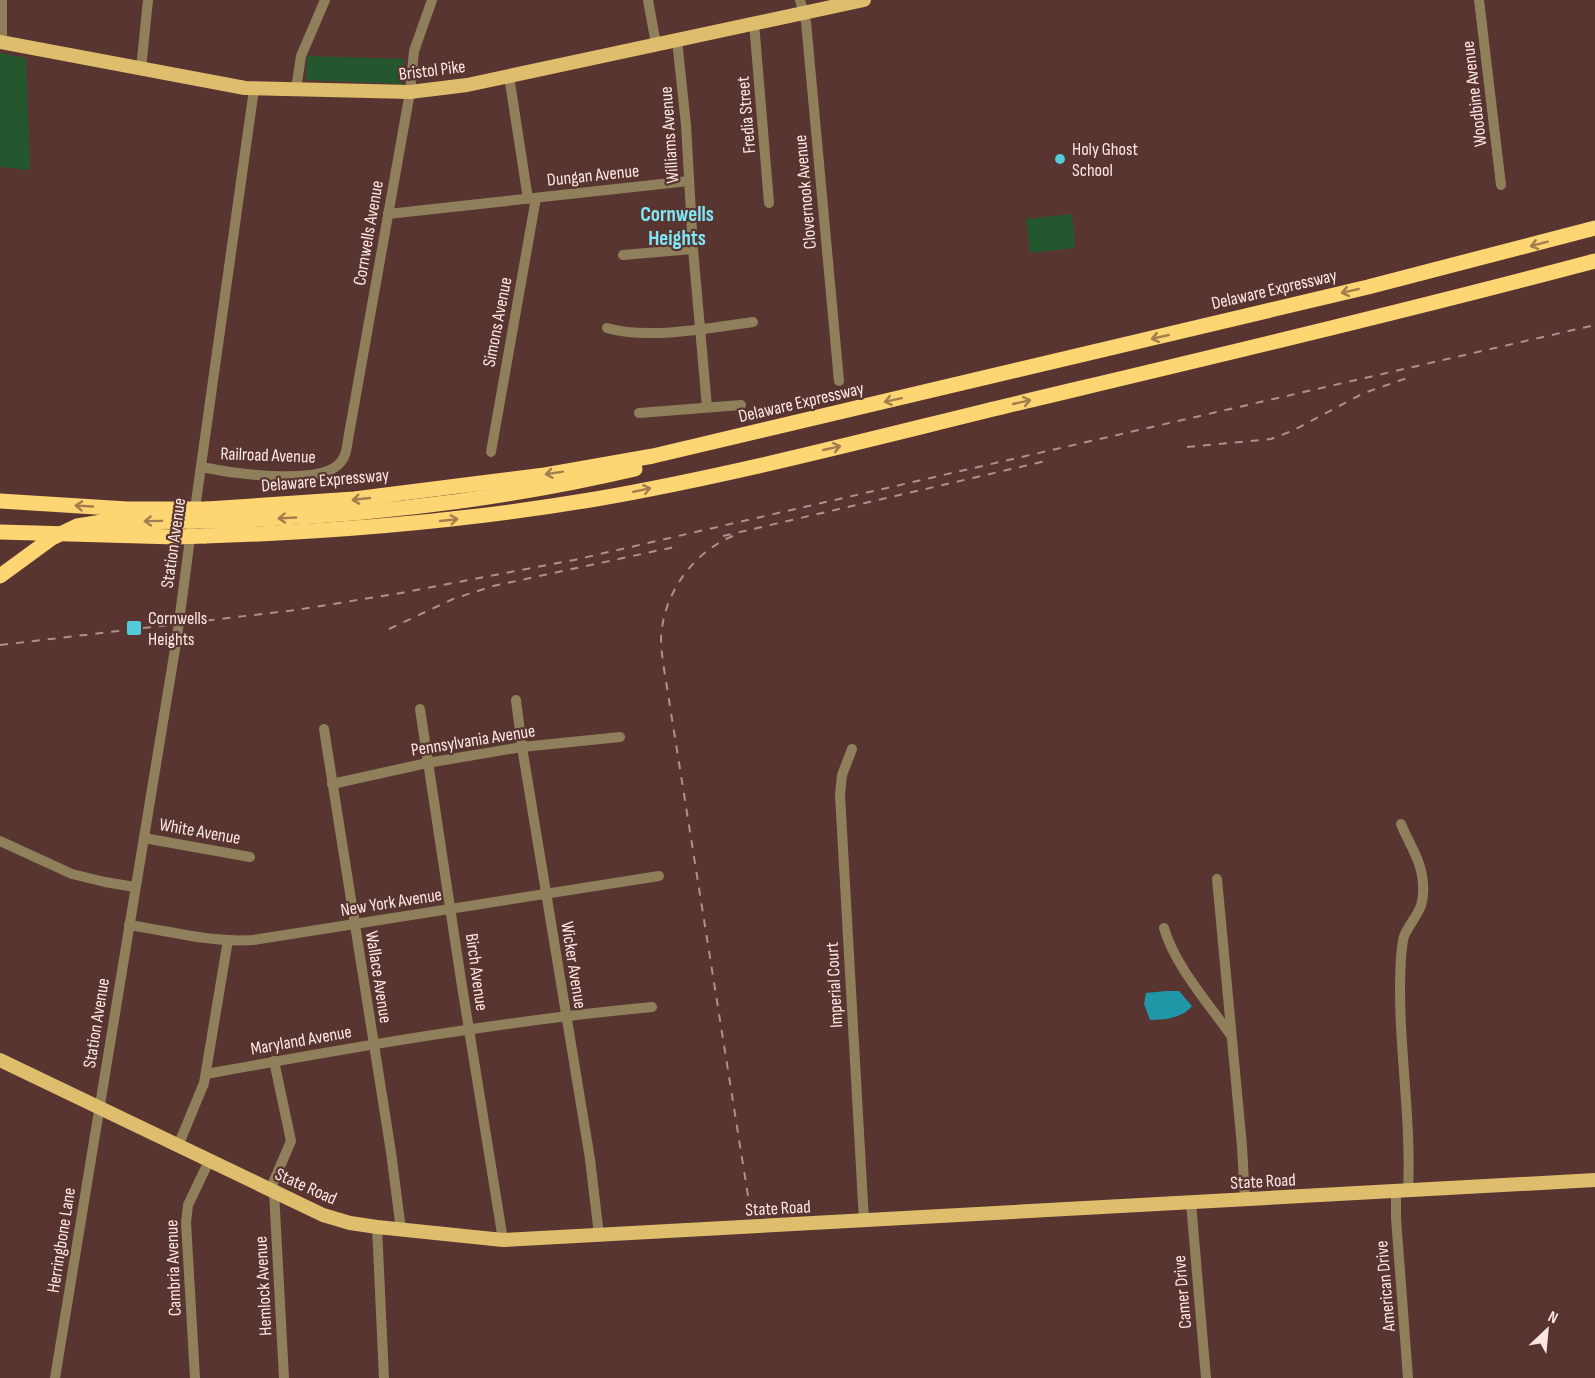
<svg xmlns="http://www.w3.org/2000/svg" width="1595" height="1378" viewBox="0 0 1595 1378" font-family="'Sofia Sans Condensed',sans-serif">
	<rect width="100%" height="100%" fill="#583530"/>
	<g fill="#24572d">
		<polygon points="0,53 26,58 30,170 0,167"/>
		<polygon points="307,56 404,59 403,84 306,80"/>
		<polygon points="1072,214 1075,248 1030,253 1026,219"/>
	</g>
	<path fill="#1f97a6" d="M1166,991h13l13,15c-9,12 -28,14 -42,14l-6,-16 2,-11z"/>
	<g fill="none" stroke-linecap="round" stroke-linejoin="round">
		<g stroke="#8f7f5a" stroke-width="10">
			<polyline points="2,0 2,42"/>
			<polyline points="648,0 656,44"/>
			<polyline points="800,0 806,22 839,381"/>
			<polyline points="1479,0 1501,185"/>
			<polyline points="754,23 769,203"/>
			<polyline points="677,40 686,125 693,249 707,407"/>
			<polyline points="141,69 148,0"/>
			<polyline points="509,76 528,199"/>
			<polyline points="296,89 301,56 325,0"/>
			<polyline points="388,214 689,181"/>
			<polyline points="623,255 693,249"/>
			<path d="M607,328c40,12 104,0 146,-6"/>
			<polyline points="639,413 741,405"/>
			<polyline points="491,452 536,198"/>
			<path d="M201,467c29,6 117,19 138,-3 8,-7 8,-20 10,-30l61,-342 4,-41 18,-51"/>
			<polyline points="194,516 254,89"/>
			<polyline points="516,700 522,747 590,1159 599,1235"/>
			<polyline points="420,709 461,980 503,1240"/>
			<polyline points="324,729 391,1152 401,1230"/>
			<polyline points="852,749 842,775 840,795 864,1221"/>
			<polyline points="332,784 427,763 522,747 620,737"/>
			<path d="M1401,824c8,20 21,37 22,60 2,26 -8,30 -18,50 -3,6 -3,16 -4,23 -5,78 11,156 7,234"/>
			<polyline points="144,838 250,857"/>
			<polyline points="0,841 72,874 105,882 135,887"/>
			<polyline points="1217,879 1242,1146 1245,1200"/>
			<path d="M129,925c40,6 83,18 124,15l406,-64"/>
			<path d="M1164,928c10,36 44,75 66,106"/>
			<path d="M206,1074c148,-27 296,-53 446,-67"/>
			<polyline points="178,1146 204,1083 228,940"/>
			<polyline points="270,1190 291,1141 274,1061"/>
			<polyline points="274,1192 284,1378"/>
			<polyline points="1396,1192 1396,1218 1408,1378"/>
			<polyline points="1191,1203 1206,1378"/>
			<polyline points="377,1227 384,1378"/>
			<polyline points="55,1378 177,637 191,531"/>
			<polyline points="195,1378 186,1222 188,1205 209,1161"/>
		</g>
		<g stroke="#debd6d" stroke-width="14">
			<polyline points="0,42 245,88 410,92 467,85 864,0"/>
			<polyline points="0,1060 323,1215 350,1223 377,1227 503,1240 1595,1180"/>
		</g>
		<g stroke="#fdd573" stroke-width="15">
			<polyline points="0,501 127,509 184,509"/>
			<polyline points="207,509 354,499 545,475 653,456 1368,287 1595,228"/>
			<path d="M212,521c144,-4 282,-19 423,-52"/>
			<polyline points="0,532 175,537"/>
			<path d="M205,536c131,-4 261,-15 391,-37 138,-24 274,-60 410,-93 197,-47 393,-93 589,-145"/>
		</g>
		<g stroke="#ae918d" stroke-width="2" stroke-dasharray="8 8" stroke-linecap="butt">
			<polyline points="1187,447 1271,439 1292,431 1364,393 1410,377"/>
			<polyline points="723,536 1050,460"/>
			<path d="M733,536c-40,16 -70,58 -72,102 0,12 2,24 4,37l84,527"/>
			<polyline points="389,629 453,599 493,586 679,546"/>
			<polyline points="0,645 296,610 401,593 574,560 1595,325"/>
		</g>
		<g stroke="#fdd573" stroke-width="15">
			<polyline points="184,509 207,509"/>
			<polyline points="175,537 205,536"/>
			<polyline points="0,576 52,538 77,526 102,522 212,521"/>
		</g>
	</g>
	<defs><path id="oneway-shaft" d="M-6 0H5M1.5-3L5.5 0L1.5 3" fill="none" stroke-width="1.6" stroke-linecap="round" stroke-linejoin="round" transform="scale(1.5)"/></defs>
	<g stroke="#a27d4e">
		<use href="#oneway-shaft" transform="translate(1539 244) rotate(165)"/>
		<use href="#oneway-shaft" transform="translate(1350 291) rotate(167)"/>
		<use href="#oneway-shaft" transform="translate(1160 337) rotate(167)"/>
		<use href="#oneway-shaft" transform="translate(893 400) rotate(168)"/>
		<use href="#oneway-shaft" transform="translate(1022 402) rotate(-13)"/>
		<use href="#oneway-shaft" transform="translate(832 448) rotate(-13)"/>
		<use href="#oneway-shaft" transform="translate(554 473) rotate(171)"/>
		<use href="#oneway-shaft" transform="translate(642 490) rotate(-12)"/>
		<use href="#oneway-shaft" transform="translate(361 499) rotate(174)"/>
		<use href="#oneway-shaft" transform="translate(84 506) rotate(-177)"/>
		<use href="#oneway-shaft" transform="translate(287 518) rotate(177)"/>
		<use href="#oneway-shaft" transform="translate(449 520) rotate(-6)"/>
		<use href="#oneway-shaft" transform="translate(153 521) rotate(179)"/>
	</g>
	<g fill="#53cbdb" stroke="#583530" stroke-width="2">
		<circle cx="1060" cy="159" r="6"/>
		<rect x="126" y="620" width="16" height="16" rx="3"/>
	</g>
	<g text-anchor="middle" stroke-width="4.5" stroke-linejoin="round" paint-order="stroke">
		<g font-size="18" fill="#fee7e3" stroke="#583530">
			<text transform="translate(432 70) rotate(-7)" y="6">Bristol Pike</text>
			<text transform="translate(1474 94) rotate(-97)" y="6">Woodbine Avenue</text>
			<text transform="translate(746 115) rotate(-95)" y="6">Fredia Street</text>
			<text transform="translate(669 135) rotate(-94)" y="6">Williams Avenue</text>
			<text transform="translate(593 175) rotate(-6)" y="6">Dungan Avenue</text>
			<text transform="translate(805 192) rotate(-95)" y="6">Clovernook Avenue</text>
			<text transform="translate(368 233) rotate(-80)" y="6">Cornwells Avenue</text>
			<text transform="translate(1274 289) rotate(-13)" y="6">Delaware Expressway</text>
			<text transform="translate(497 322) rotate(-79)" y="6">Simons Avenue</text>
			<text transform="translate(801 402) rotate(-13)" y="6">Delaware Expressway</text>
			<text transform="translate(268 455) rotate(2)" y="6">Railroad Avenue</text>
			<text transform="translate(325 480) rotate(-5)" y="6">Delaware Expressway</text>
			<text transform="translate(173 543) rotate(-82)" y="6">Station Avenue</text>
			<text transform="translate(473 740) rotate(-9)" y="6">Pennsylvania Avenue</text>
			<text transform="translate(200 831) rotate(10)" y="6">White Avenue</text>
			<text transform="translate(391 902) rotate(-9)" y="6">New York Avenue</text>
			<text transform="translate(574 965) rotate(81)" y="6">Wicker Avenue</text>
			<text transform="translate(477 972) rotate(82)" y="6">Birch Avenue</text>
			<text transform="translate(379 977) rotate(81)" y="6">Wallace Avenue</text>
			<text transform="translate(834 985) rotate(-93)" y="6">Imperial Court</text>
			<text transform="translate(96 1023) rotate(-81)" y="6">Station Avenue</text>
			<text transform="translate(301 1040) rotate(-10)" y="6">Maryland Avenue</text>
			<text transform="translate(1263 1181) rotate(-3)" y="6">State Road</text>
			<text transform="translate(306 1186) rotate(24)" y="6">State Road</text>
			<text transform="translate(778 1208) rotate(-3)" y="6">State Road</text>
			<text transform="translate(61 1240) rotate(-81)" y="6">Herringbone Lane</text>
			<text transform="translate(173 1268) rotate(-92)" y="6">Cambria Avenue</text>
			<text transform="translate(263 1286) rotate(-93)" y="6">Hemlock Avenue</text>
			<text transform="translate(1385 1286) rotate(-95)" y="6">American Drive</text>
			<text transform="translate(1182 1292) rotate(-95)" y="6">Camer Drive</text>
		</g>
		<g font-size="18" fill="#fee7e3" stroke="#583530" text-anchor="start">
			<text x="1072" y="155">Holy Ghost<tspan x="1072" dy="21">School</tspan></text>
			<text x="148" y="624">Cornwells<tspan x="148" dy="21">Heights</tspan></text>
		</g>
		<g font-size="21" font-weight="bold" fill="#7ee8f7" stroke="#583530">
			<text x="677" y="221">Cornwells<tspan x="677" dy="24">Heights</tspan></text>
		</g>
	</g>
	<g transform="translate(1547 1330) rotate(26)" stroke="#583530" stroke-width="4.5" paint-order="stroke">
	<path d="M0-4.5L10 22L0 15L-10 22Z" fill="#fee7e3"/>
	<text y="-9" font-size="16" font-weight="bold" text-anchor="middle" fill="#fee7e3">N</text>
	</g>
</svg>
